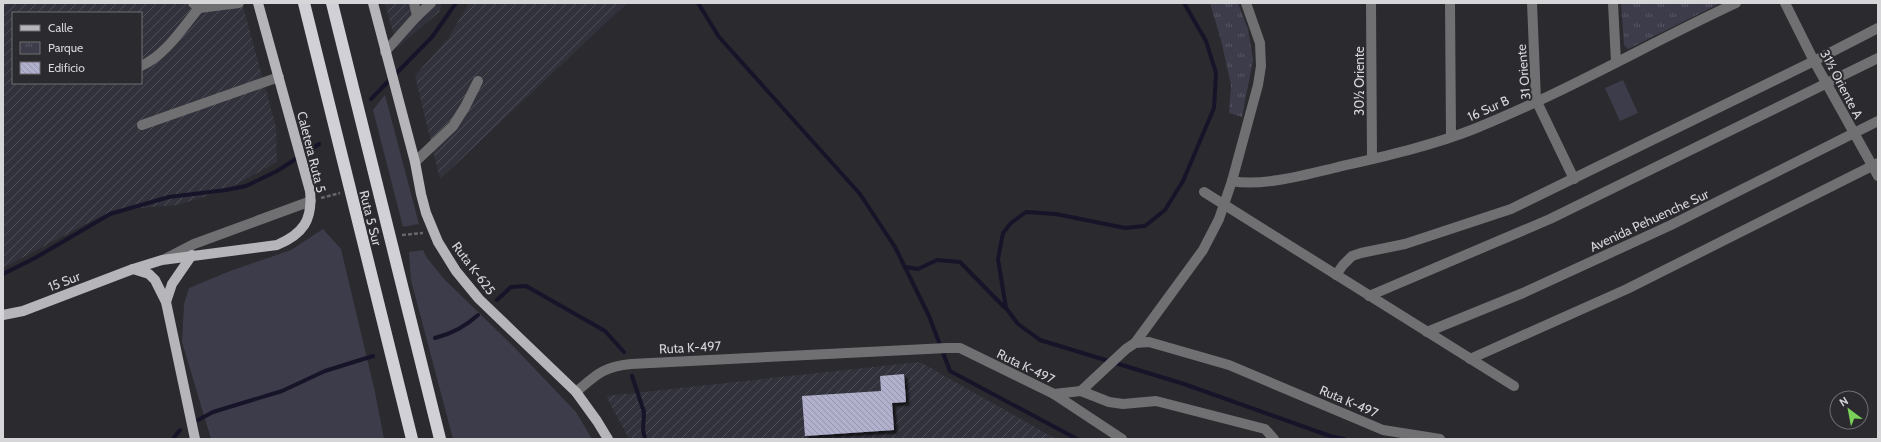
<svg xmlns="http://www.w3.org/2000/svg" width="1881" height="442" viewBox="0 0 1881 442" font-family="Cabin,sans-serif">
	<defs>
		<pattern id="industrial-furrows" width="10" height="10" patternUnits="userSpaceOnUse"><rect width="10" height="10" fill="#32323c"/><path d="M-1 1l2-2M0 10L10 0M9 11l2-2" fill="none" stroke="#4f4f58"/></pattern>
		<pattern id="park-tufts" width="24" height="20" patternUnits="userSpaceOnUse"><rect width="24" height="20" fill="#3d3c4a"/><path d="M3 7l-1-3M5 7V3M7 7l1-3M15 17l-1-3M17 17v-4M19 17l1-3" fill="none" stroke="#585764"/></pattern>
		<pattern id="building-back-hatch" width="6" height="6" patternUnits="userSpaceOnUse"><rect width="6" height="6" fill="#b2b1cd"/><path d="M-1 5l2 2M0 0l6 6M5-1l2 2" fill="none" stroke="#9695aa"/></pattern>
		<filter id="shadow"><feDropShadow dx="3.5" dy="3.5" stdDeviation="1" flood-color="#0009"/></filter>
	</defs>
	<rect width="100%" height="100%" fill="#2a2a2f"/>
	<g fill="url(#industrial-furrows)" fill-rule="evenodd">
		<path d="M3,3h239l34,124 1,35 -51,28 -49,15 -37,3 -43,10 -94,50zM13,13h128v70h-128z"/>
		<polygon points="385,3 442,3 439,12 397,48"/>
		<polygon points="469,3 627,3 440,179 415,76 449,37"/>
		<polygon points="920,362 1056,439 629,439 606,396"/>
	</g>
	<g fill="#3d3c4a">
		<polygon points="1623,80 1638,113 1620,121 1605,88"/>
		<polygon points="385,95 419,224 403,227 373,110"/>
		<polygon points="323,229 341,249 375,392 384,439 211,439 182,342 184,304 189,288 230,271 291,250"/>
		<polygon points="423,250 427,258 445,280 514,347 576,412 592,439 453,439 411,280 409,252"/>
	</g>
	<g fill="url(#park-tufts)">
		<polygon points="1210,3 1238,3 1248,29 1253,60 1242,117 1229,113 1231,85 1221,40"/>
		<polygon points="1621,3 1721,3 1628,49 1624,45"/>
	</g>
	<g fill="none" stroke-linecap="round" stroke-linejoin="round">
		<g stroke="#171429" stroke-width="4">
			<polyline points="698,3 719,37 860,194 895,247 929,316 950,371 1077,439"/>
			<polyline points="1184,3 1206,41 1216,73 1214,108 1183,181 1165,210 1145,226 1125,228 1056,214 1026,212 1011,223 1003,233 998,259 1006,308 1018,324 1040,340 1184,384 1330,436 1344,439"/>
			<polyline points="371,99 432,37 456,3"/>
			<polyline points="905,267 918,269 937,260 960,262 1005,308"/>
			<polyline points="3,274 35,258 110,214 169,197 226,190 246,186 277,171 319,144"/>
			<polyline points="497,300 511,287 526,286 605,331 624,352"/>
			<path d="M435,338c16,-4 31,-12 43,-23"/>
			<polyline points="632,376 644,412 643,430 645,439"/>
			<polyline points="198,420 213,412 282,391 325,371 373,356"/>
			<polyline points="173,439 180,430"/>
		</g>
	</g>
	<polygon fill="url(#building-back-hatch)" filter="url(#shadow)" points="904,374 906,402 892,403 894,430 805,436 802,396 881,391 880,376"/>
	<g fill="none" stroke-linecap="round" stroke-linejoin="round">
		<g stroke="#67676b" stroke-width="2.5" stroke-dasharray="4 2" stroke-linecap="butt">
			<polyline points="321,198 340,193"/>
			<polyline points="402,235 423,233"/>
		</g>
		<g stroke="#707072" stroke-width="10">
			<polyline points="193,3 199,8 239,3"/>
			<polyline points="1371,3 1372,159"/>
			<polyline points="1450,3 1451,137"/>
			<polyline points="1532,3 1536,100 1574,179"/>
			<polyline points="1613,3 1616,62"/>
			<polyline points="1785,3 1814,61 1878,176"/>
			<polyline points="417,16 431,3"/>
			<polyline points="385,52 417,16 414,3"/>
			<path d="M141,66c25,-11 41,-38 58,-58"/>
			<polyline points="142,125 279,77"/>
			<polyline points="415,162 453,126 465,107 478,81"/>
			<path d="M1232,181c28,6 73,-6 102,-13 47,-11 94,-21 140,-39 90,-36 174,-85 262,-126"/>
			<polyline points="1204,192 1514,386"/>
			<polyline points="165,259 194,244 311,201"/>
			<polyline points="1336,275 1343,265 1352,256 1361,253 1405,244 1511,209 1814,61 1878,28"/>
			<polyline points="1369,296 1550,219 1878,58"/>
			<polyline points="1427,332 1523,293 1671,225 1878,121"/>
			<polyline points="1135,343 1203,250 1219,219 1232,181 1258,85 1261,66 1260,43 1246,3"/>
			<polyline points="1470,359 1627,289 1878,163"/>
			<polyline points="1081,391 1109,402 1123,404 1156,401 1265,429 1274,439"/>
			<path d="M576,392c21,-18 27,-25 55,-28l316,-16h13l94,46 27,-3 45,-42 9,-6 14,-1 80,23 154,65 57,9"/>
			<polyline points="1054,394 1122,439"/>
		</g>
		<g stroke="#b5b5ba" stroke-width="10">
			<polyline points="373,3 415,162 421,194 426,213 438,242 456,271 479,299 576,392 597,421 608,439"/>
			<polyline points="133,269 149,274 155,280 166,302 195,439"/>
			<polyline points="166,302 172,284 192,255"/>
			<path d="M3,315l20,-4 110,-42 29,-9 115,-15c26,-11 36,-25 33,-54l-52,-188"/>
		</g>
		<g stroke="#d0d0d6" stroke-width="12">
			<polyline points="304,3 412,439"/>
			<polyline points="332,3 440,439"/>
		</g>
	</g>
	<g text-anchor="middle" stroke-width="4" stroke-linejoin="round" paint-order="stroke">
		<g font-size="13" fill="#d6d6d9" stroke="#2a2a2f">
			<text transform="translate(1523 72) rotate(-95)" y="5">31 Oriente</text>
			<text transform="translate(1359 81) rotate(-90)" y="5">30½ Oriente</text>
			<text transform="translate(1842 84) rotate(62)" y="5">31½ Oriente A</text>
			<text transform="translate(1488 108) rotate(-24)" y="5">16 Sur B</text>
			<text transform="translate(312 152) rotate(76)" y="5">Caletera Ruta 5</text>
			<text transform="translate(371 218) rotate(76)" y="5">Ruta 5 Sur</text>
			<text transform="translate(1649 220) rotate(-25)" y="5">Avenida Pehuenche Sur</text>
			<text transform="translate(474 268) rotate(53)" y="5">Ruta K-625</text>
			<text transform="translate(64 281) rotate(-21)" y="5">15 Sur</text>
			<text transform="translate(690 347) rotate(-3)" y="5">Ruta K-497</text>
			<text transform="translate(1026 366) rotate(26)" y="5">Ruta K-497</text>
			<text transform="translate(1349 401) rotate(23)" y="5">Ruta K-497</text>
		</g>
	</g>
	<rect width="1881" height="442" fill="none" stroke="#d6d6d9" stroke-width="8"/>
	<rect x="12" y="12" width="130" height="72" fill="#2a2a2f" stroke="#6f6f73"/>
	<rect x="20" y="25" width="20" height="6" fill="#b5b5ba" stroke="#6f6f73"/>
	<text x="48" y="32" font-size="12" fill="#d6d6d9">Calle</text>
	<rect x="20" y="42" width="20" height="12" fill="url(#park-tufts)" stroke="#6f6f73"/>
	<text x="48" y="52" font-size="12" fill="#d6d6d9">Parque</text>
	<rect x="20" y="62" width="20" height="12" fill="url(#building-back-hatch)" stroke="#6f6f73"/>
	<text x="48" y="72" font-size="12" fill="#d6d6d9">Edificio</text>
	<g transform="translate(1849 410) rotate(328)"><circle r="19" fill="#2a2a2f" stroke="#6f6f73"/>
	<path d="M0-3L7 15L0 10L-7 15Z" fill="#79d158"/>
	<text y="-6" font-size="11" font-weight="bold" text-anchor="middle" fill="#d6d6d9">N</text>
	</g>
</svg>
